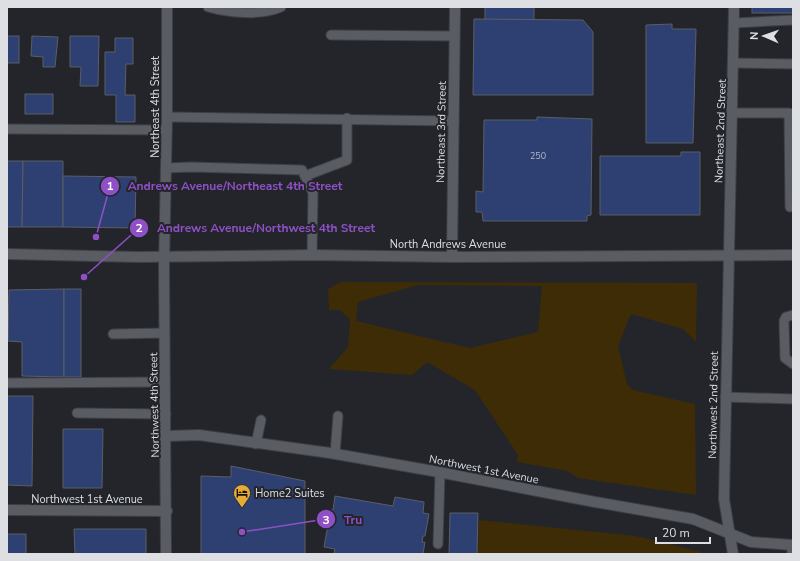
<svg xmlns="http://www.w3.org/2000/svg" width="800" height="561" viewBox="0 0 800 561" font-family="'Nunito Sans',sans-serif">
	<rect width="100%" height="100%" fill="#23252b"/>
	<g fill="#3e2c06" fill-rule="evenodd">
		<path d="M341,282l356,1 -1,59 -13,-13 -52,-15 -13,32 9,38 6,6 62,14 1,91 -118,-17 -11,-7 -50,-9 1,-7 -43,-65 -48,-28 -15,13 -83,-6 19,-22 2,-27 -10,-10h-11l-1,-21zM418,285l124,1 -4,46 -68,16 -114,-27 2,-19z"/>
		<polygon points="479,520 636,536 701,552 701,554 478,554"/>
	</g>
	<g fill="#2d4071" stroke="#5b5e64">
		<rect x="485" y="7" width="49" height="13"/>
		<rect x="752" y="7" width="41" height="6"/>
		<polygon points="474,19 583,20 593,32 593,95 473,95"/>
		<polygon points="672,24 672,29 696,29 693,143 646,143 646,25"/>
		<rect x="7" y="36" width="12" height="27"/>
		<polygon points="32,36 58,37 55,67 43,67 43,57 31,56"/>
		<polygon points="70,36 99,36 98,86 80,86 81,67 70,67"/>
		<polygon points="115,38 133,38 133,64 126,64 125,95 135,95 135,122 116,122 116,95 105,95 105,52 115,52"/>
		<rect x="25" y="94" width="28" height="20"/>
		<polygon points="537,117 592,119 591,215 587,216 587,221 483,221 482,212 476,212 476,191 483,192 484,120 537,120"/>
		<polygon points="681,152 700,152 700,215 600,215 600,156 681,156"/>
		<polygon points="7,161 23,161 22,227 7,227"/>
		<polygon points="23,161 63,161 63,227 22,227"/>
		<polygon points="63,176 136,177 135,228 63,227"/>
		<polygon points="64,289 64,377 22,376 22,342 8,341 9,290"/>
		<rect x="64" y="289" width="17" height="88"/>
		<polygon points="7,396 33,396 32,486 7,485"/>
		<polygon points="63,429 103,429 102,488 63,488"/>
		<polygon points="231,466 305,481 305,554 201,554 201,476 231,477"/>
		<polygon points="335,496 393,506 395,497 424,502 423,513 429,514 425,536 423,536 422,542 425,542 423,554 339,554 334,553 335,549 324,547 328,525 333,525 334,519 328,518 330,510 333,510"/>
		<polygon points="450,513 478,513 477,554 449,554"/>
		<polygon points="74,529 146,529 146,554 75,554"/>
		<rect x="7" y="534" width="19" height="20"/>
	</g>
	<g fill="none" stroke-linecap="round" stroke-linejoin="round">
		<g stroke="#3e4046" stroke-width="11">
			<g id="lane">
				<path d="M208,7c21,6 52,9 73,0"/>
				<polyline points="734,23 793,20"/>
				<polyline points="331,35 454,36"/>
				<polyline points="733,63 793,64"/>
				<polyline points="733,113 789,113 790,207"/>
				<polyline points="167,117 454,121"/>
				<polyline points="7,129 167,130"/>
				<polyline points="167,168 190,167 302,170 313,193 312,255"/>
				<polyline points="305,176 347,160 347,118"/>
				<polyline points="793,315 786,317 784,321 785,358 793,364"/>
				<polyline points="113,334 164,333"/>
				<polyline points="7,383 165,382"/>
				<polyline points="725,397 793,399"/>
				<polyline points="77,413 166,414"/>
				<polyline points="256,444 261,420"/>
				<polyline points="335,454 338,416"/>
				<polyline points="438,544 440,472"/>
				<polyline points="792,554 792,545"/>
			</g>
		</g>
		<g stroke="#3e4046" stroke-width="12">
			<g id="street">
				<polyline points="452,257 455,7"/>
				<polyline points="166,436 199,435 330,453 433,471 595,502 693,519 751,542 793,545"/>
				<polyline points="7,510 167,511"/>
				<polyline points="733,554 724,499 734,7"/>
			</g>
		</g>
		<g stroke="#3e4046" stroke-width="12">
			<g id="secondary">
				<polyline points="7,254 138,257 312,255 452,257 793,255"/>
				<polyline points="166,554 164,266 167,117 167,7"/>
			</g>
		</g>
		<use href="#lane" stroke="#595c63" stroke-width="9"/>
		<use href="#street" stroke="#595c63" stroke-width="10"/>
		<use href="#secondary" stroke="#595c63" stroke-width="10"/>
	</g>
	<defs>
		<g id="hotel-pin" transform="scale(0.9)"><path d="M0 17L-7.5 6A9.5 9.5 0 1 1 7.5 6Z" fill="#e5ad36" stroke="#23252b"/><path d="M-6-4.5h1.5V1H6V5H4.5V3h-9V5H-6ZM-4 0a1.8 1.8 0 1 1 3.6 0ZM.5 0V-2.5h3Q6-2.5 6 0Z" fill="#111"/></g>
	</defs>
	<g fill-rule="evenodd">
		<use href="#hotel-pin" x="242" y="493"/>
	</g>
	<g text-anchor="middle" stroke-width="4" stroke-linejoin="round" paint-order="stroke">
		<g font-size="9" fill="#b1b7c6">
			<text x="538" y="159">250</text>
		</g>
		<g font-size="11" fill="#dddfe3" stroke="#23252b">
			<text transform="translate(155 107) rotate(-90)" y="4">Northeast 4th Street</text>
			<text transform="translate(720 131) rotate(-88)" y="4">Northeast 2nd Street</text>
			<text transform="translate(441 132) rotate(-89)" y="4">Northeast 3rd Street</text>
			<text x="448" y="248">North Andrews Avenue</text>
			<text transform="translate(154 405) rotate(-91)" y="4">Northwest 4th Street</text>
			<text transform="translate(713 405) rotate(-89)" y="4">Northwest 2nd Street</text>
			<text transform="translate(484 469) rotate(11)" y="4">Northwest 1st Avenue</text>
			<text x="87" y="503">Northwest 1st Avenue</text>
		</g>
		<g font-size="11" fill="#dddfe3" stroke="#23252b" text-anchor="start">
			<text x="255" y="497">Home2 Suites</text>
		</g>
	</g>
	<path fill="none" stroke="#8f50c6" stroke-width="1.5" d="M96 237L110 186M84 277L139 228M242 532L326 519"/>
	<g fill="#8f50c6" stroke="#23252b" stroke-width="1.5">
		<circle cx="96" cy="237" r="4"/>
		<circle cx="84" cy="277" r="4"/>
		<circle cx="242" cy="532" r="4"/>
		<circle cx="110" cy="186" r="10"/>
		<circle cx="139" cy="228" r="10"/>
		<circle cx="326" cy="519" r="10"/>
	</g>
	<g font-size="12" text-anchor="middle" font-weight="bold" fill="#fff">
		<text x="110" y="190">1</text>
		<text x="139" y="232">2</text>
		<text x="326" y="524">3</text>
	</g>
	<g font-size="12" text-anchor="middle" font-weight="bold" fill="#8f50c6" stroke="#23252b" stroke-width="4" stroke-linejoin="round" paint-order="stroke">
		<text x="235" y="190">Andrews Avenue/Northeast 4th Street</text>
		<text x="266" y="232">Andrews Avenue/Northwest 4th Street</text>
		<text x="353" y="524">Tru</text>
	</g>
	<rect width="800" height="561" fill="none" stroke="#dddfe3" stroke-width="16"/>
	<g transform="translate(764 36) rotate(272)" stroke="#23252b" stroke-width="3" paint-order="stroke">
	<path d="M0-3L7 15L0 10L-7 15Z" fill="#dddfe3"/>
	<text y="-6" font-size="11" font-weight="bold" text-anchor="middle" fill="#dddfe3">N</text>
	</g>
	<path d="M656 537v6h54v-6" fill="none" stroke="#dddfe3" stroke-width="2"/>
	<text x="662" y="537" font-size="12" fill="#dddfe3" stroke="#23252b" stroke-width="3" paint-order="stroke">20 m</text>
</svg>
